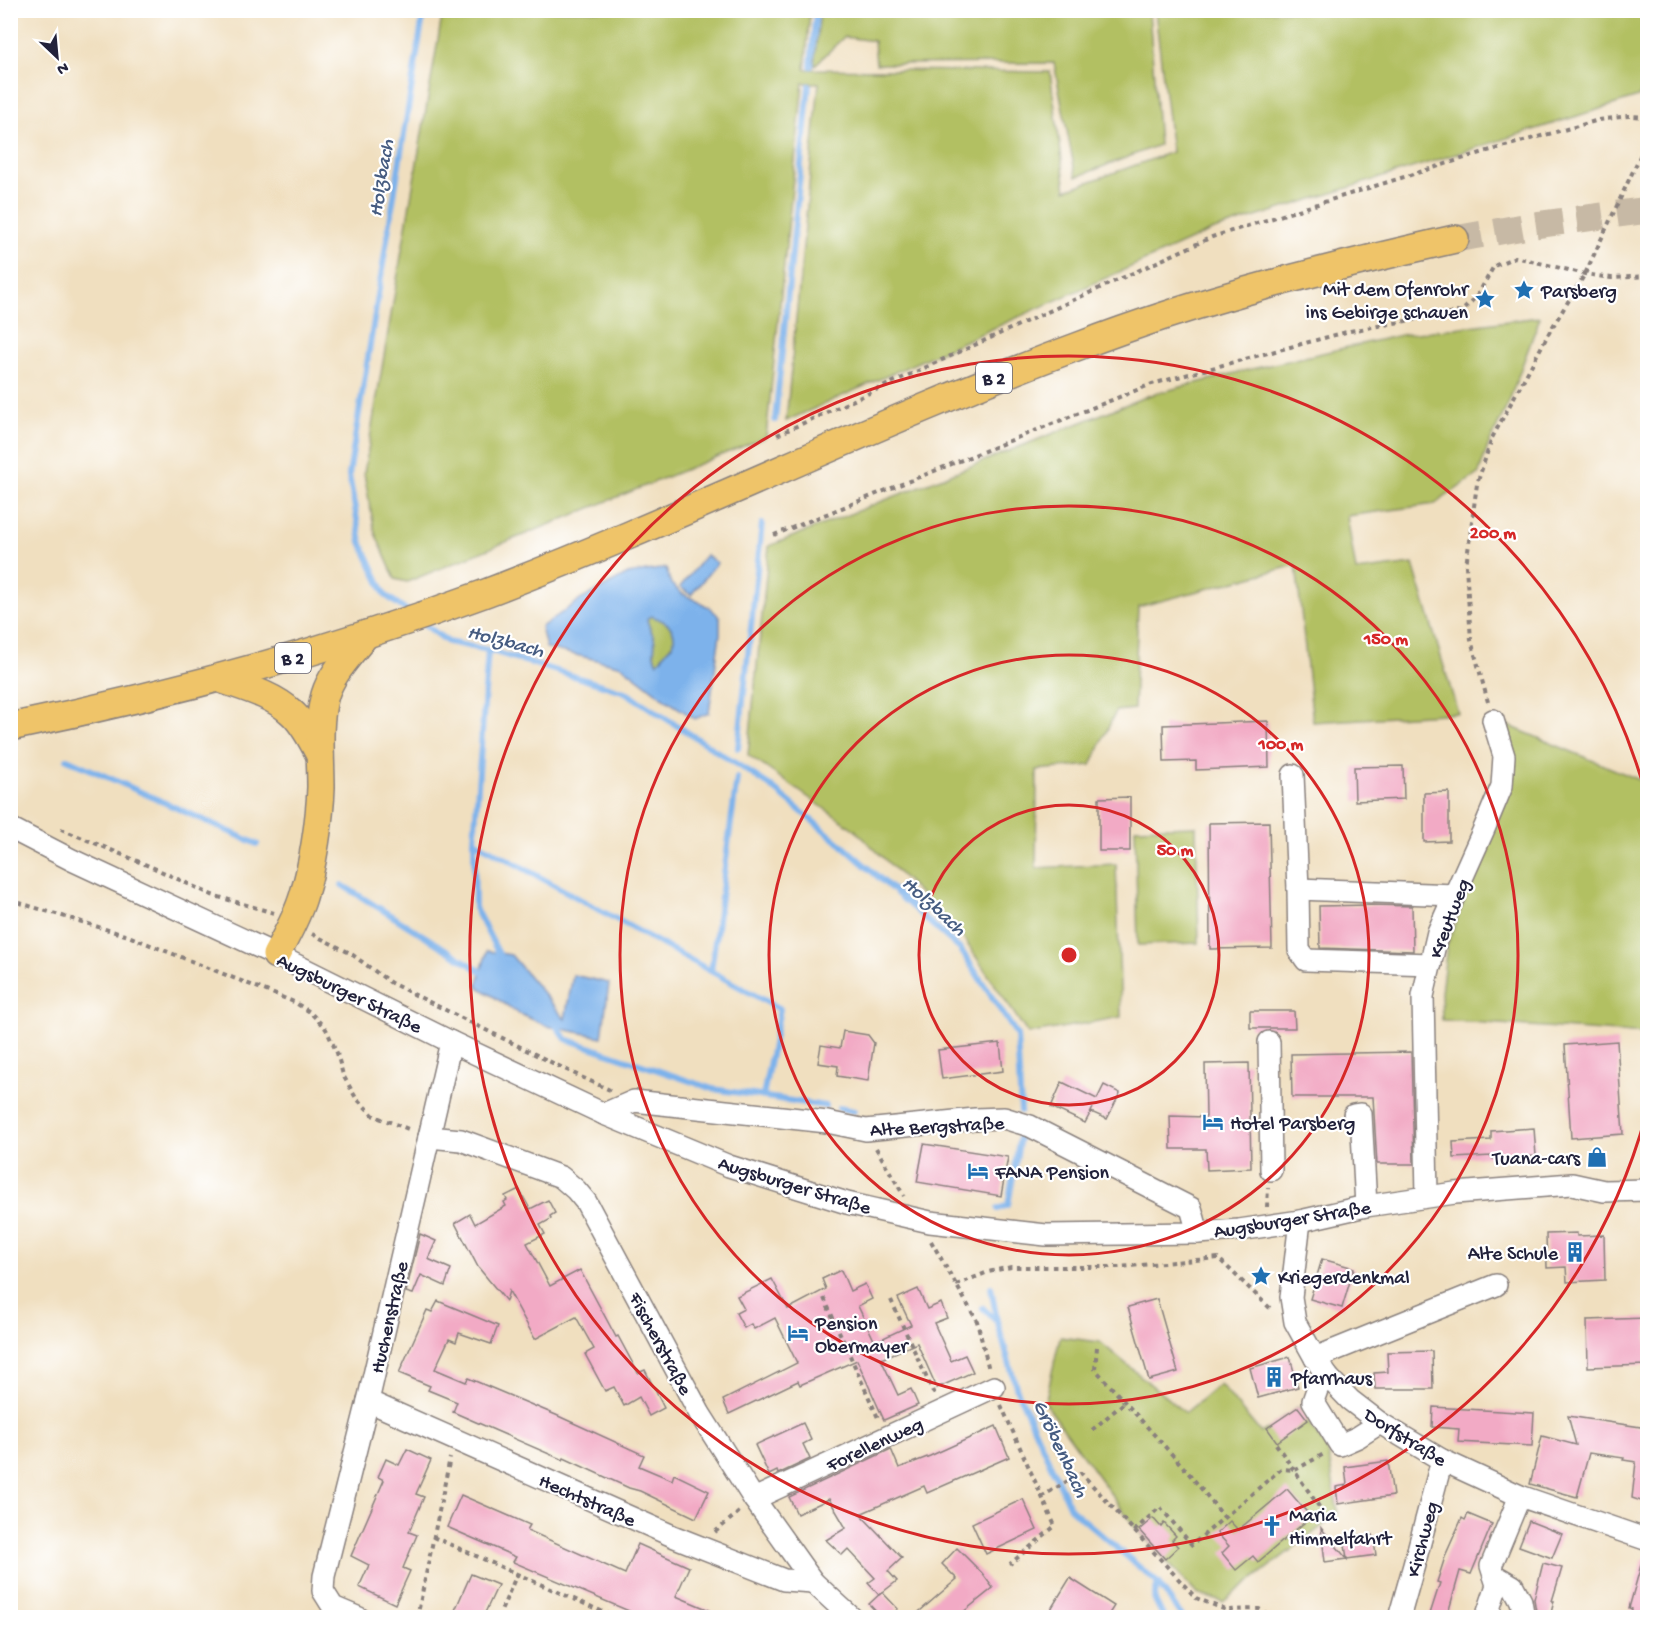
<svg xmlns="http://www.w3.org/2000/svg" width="1658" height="1628" viewBox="0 0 1658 1628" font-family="'Gochi Hand',sans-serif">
	<rect width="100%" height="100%" fill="#fff"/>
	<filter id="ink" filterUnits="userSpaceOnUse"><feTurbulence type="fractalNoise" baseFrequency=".0167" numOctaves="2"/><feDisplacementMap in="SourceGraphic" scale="12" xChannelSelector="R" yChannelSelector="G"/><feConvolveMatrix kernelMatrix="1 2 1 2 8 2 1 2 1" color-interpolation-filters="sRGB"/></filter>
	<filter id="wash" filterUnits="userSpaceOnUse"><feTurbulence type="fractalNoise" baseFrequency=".008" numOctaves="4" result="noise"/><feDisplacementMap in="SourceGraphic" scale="24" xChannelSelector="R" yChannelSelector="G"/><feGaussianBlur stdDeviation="1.35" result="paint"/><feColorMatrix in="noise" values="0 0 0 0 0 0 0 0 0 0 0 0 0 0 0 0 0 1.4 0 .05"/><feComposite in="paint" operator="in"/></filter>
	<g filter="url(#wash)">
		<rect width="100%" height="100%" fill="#f0dfbf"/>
		<g fill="#b2c062" stroke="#6a714e" stroke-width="1.5">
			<polygon points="443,10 810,11 805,69 1050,72 1066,190 1172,152 1155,11 1647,11 1647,84 1638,97 1211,231 786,421 819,83 803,83 766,437 407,582 395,579 375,533 364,473"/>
			<polygon points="820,11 1149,11 1159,145 1076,177 1054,63 876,64 874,41 844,37 814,66"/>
			<polygon points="1540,317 1508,404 1488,446 1479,473 1435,504 1347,516 1356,571 1413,564 1458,713 1313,722 1296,565 1138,607 1134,709 1116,711 1091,765 1037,770 1036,868 1116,864 1121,1017 1028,1034 960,933 855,830 748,755 769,546 1150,395 1243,371 1401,335"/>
			<path d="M651,616l8,2 14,11c3,13 1,13 -7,22 -3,5 -4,8 -9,12 -6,-12 0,-15 -3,-25 -2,-6 -6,-12 -7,-19z"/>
			<polygon points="1500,722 1647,783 1647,1034 1442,1020 1441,993 1447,945 1508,790"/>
			<polygon points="1196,826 1199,943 1138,945 1135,828"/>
			<polygon points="1060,1337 1100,1342 1185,1413 1220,1384 1261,1433 1298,1407 1328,1451 1338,1514 1223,1602 1197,1594 1134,1526 1045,1403"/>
		</g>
		<g fill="#7db2eb" stroke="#506a93" stroke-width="1.5" fill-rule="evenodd">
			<polygon points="706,555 717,563 691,595 680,587"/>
			<path d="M666,568l5,16 12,10 26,13 11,10v17l-11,79 -14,6 -29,-19 -44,-34 -76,-18 -5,-21 41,-28 46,-25zM651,616c15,5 27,12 22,29 -8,4 -9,12 -16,18 -7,-12 0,-14 -3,-25 -2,-6 -6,-12 -7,-19z"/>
			<polygon points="487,951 511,955 565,1019 573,975 609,983 602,1037 547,1026 520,1014 477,986"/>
		</g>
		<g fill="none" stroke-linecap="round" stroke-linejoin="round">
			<g stroke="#7db2eb" stroke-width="6">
				<polyline points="811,66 816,10"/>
				<polyline points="775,420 809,86"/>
				<polyline points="409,612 385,595 361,542 349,475 424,10"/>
				<polyline points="424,624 448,642 488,650 625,692 769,785 842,845 961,950 1017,1035 1021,1111"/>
				<polyline points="488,650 474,841 475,908 502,960"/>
				<polyline points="738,748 762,524"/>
				<polyline points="67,759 257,844"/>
				<polyline points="474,841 780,1009 763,1096"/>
				<polyline points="342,885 487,975"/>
				<polyline points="711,971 737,778"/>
				<polyline points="554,1023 566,1039 713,1089 825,1106"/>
				<polyline points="839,1108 854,1111"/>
				<polyline points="998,1209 1008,1205 1020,1137"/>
				<polyline points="991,1287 997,1321 1017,1390 1070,1508 1158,1583 1183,1618"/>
				<polyline points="983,1308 996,1321"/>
				<polyline points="1158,1583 1154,1598 1164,1618"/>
			</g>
		</g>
		<g id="blocks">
			<g fill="#f2aac5">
				<polygon points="1268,721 1269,767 1196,770 1196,761 1164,762 1163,725"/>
				<polygon points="1403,766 1404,799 1355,801 1354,767"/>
				<polygon points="1449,792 1449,841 1424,842 1424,793"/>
				<polygon points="1130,797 1130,851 1099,851 1099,798"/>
				<polygon points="1269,822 1272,948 1210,949 1209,823"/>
				<polygon points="1371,905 1412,906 1413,951 1320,948 1319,906"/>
				<polygon points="1250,1011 1294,1011 1295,1028 1250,1028"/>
				<polygon points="843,1031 868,1035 874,1043 868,1081 837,1076 838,1066 818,1063 821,1045 840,1048"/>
				<polygon points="1617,1041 1623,1134 1571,1138 1565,1045"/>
				<polygon points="1000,1043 1003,1071 942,1079 938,1050"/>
				<polygon points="1411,1052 1414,1164 1377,1164 1373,1097 1292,1097 1291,1054"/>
				<polygon points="1249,1063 1251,1168 1207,1170 1206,1149 1171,1149 1170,1116 1206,1117 1205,1064"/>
				<polygon points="1062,1082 1097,1099 1104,1085 1120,1093 1107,1119 1091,1112 1093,1108 1085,1123 1051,1107"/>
				<polygon points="1534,1128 1536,1156 1493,1159 1492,1156 1454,1158 1453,1142 1491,1140 1491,1131"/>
				<polygon points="924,1144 1008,1157 1001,1196 917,1182"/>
				<polygon points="519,1189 530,1209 548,1200 555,1213 550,1216 551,1219 540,1225 545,1234 527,1243 550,1286 580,1270 616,1337 618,1336 638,1373 645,1370 664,1408 649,1416 639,1397 624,1406 614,1387 605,1391 585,1354 594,1349 576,1317 535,1339 509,1291 506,1301 478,1267 455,1223 470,1214 475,1224 506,1206 504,1202 507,1200 505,1196"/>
				<polygon points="1577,1233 1577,1236 1604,1235 1605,1280 1567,1282 1566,1267 1547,1268 1546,1234"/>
				<polygon points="420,1234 436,1241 428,1259 451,1269 445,1286 421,1275 413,1294 406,1292"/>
				<polygon points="1322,1259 1354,1268 1342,1308 1310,1299"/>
				<polygon points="841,1270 850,1291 865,1284 872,1299 858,1306 875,1342 911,1325 898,1298 918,1289 927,1309 941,1303 947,1318 934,1323 951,1361 965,1355 973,1372 937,1388 917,1343 881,1359 898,1395 911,1389 918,1405 884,1420 857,1360 800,1385 798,1381 729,1414 723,1400 797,1363 775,1318 754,1329 751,1324 744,1328 736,1313 744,1309 737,1296 772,1279 788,1309 826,1289 822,1279"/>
				<polygon points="1157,1299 1178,1372 1149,1380 1128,1307"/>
				<polygon points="438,1301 498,1326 491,1344 459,1333 456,1342 449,1339 435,1369 466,1382 468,1378 556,1415 644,1455 639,1466 672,1480 674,1474 709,1491 696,1518 640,1491 629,1488 564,1458 563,1460 453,1412 457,1402 428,1390 430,1386 399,1373 427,1310 432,1312"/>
				<polygon points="1647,1318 1647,1365 1588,1367 1587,1320"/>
				<polygon points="1432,1351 1433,1389 1375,1389 1374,1373 1388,1372 1387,1352"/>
				<polygon points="1290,1357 1298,1387 1258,1398 1250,1368"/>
				<polygon points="1298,1407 1308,1420 1277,1442 1267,1428"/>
				<polygon points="1433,1407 1534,1413 1532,1446 1458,1442 1459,1429 1432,1427"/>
				<polygon points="1568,1416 1647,1428 1647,1503 1632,1498 1636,1462 1623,1460 1624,1458 1589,1453 1577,1497 1530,1484 1542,1436 1576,1445"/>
				<polygon points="803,1423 811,1440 803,1444 810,1459 778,1474 777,1471 769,1475 755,1445"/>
				<polygon points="996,1426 1009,1457 927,1493 924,1486 860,1514 902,1558 888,1571 897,1581 879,1595 868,1583 875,1578 848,1549 842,1555 826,1540 846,1528 829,1499 797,1514 789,1497 891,1449 899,1468 930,1456"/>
				<polygon points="407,1449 431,1460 416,1494 424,1497 409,1532 417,1535 403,1568 410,1571 395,1604 359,1587 369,1565 351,1556 384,1480 378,1477 386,1459 399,1465"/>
				<polygon points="1388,1461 1393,1496 1338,1504 1336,1487 1347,1485 1345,1467"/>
				<polygon points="1287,1489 1311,1517 1258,1562 1253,1556 1236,1570 1222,1553 1229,1546 1217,1533 1230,1521 1238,1530"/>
				<polygon points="461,1495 530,1525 527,1530 625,1574 638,1544 689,1567 676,1596 726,1617 643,1617 513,1562 516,1557 447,1527"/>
				<polygon points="1023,1499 1037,1530 986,1554 972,1523"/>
				<polygon points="1468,1514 1492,1524 1471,1574 1460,1571 1447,1617 1429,1617 1440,1583 1437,1582 1446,1554 1462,1518 1465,1520"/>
				<polygon points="1153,1518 1161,1527 1164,1523 1176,1536 1172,1540 1178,1547 1165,1559 1139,1530"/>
				<polygon points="1529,1521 1562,1534 1552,1558 1519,1546"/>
				<polygon points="1321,1528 1347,1559 1344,1538 1363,1535 1363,1537 1373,1535 1376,1555 1325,1562"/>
				<polygon points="957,1548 982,1573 993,1588 957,1617 913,1617 957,1579 942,1564"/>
				<polygon points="1643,1558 1647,1559 1647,1617 1630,1617 1632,1609 1629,1608"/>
				<polygon points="1543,1563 1562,1568 1552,1601 1554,1601 1550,1617 1537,1617 1534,1599"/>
				<polygon points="471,1574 498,1585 483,1617 452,1617"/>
				<polygon points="1070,1578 1114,1606 1107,1617 1046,1617"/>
				<polygon points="882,1592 898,1609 888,1617 881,1617 869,1604"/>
			</g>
		</g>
	</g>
	<g filter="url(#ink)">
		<use href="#blocks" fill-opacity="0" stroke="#89807d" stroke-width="1.5"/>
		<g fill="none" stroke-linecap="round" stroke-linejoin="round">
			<polyline stroke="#c7b9a5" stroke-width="27" stroke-dasharray="27 14" stroke-linecap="butt" points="1455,239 1535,225 1648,210"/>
			<g stroke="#89807d" stroke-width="24">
				<g id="minor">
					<polyline points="1293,775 1298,889 1299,950 1306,960 1431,964"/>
					<polyline points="10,828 72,860 276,955 451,1042 604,1114 729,1166 847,1203 930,1222 1046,1235 1198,1233 1239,1230 1300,1221 1366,1206 1455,1193 1572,1184 1604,1191 1648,1190"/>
					<polyline points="1298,889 1455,895"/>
					<polyline points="1269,1042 1271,1170"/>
					<polyline points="604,1114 634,1101 827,1122 866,1130 975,1119 1004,1118 1030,1126 1191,1208 1198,1233"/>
					<polyline points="1354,1115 1361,1114 1366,1206"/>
					<polyline points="429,1137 461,1140 561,1177 576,1190 586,1202 700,1414 754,1499 813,1582 852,1618"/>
					<polyline points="1427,1196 1423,996 1438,932 1484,829 1502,786 1504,756 1493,720"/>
					<polyline points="1300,1221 1291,1297 1295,1322 1315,1358 1328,1377 1350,1400 1380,1423 1442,1460 1520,1496 1648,1540"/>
					<polyline points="1315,1358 1496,1285"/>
					<polyline points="1328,1377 1318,1387 1313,1401 1340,1445 1358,1437 1380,1423"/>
					<polyline points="368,1401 675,1537 784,1580 813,1582"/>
					<polyline points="754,1499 994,1387"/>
					<polyline points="1494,1575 1513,1586 1521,1601 1524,1618"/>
					<polyline points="359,1618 333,1607 323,1591 324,1576 368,1401 451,1042"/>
					<polyline points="1399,1618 1414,1565 1442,1460"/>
					<polyline points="1486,1618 1497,1585 1491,1566 1520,1496"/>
				</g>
			</g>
			<g stroke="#89807d" stroke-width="30">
				<g id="major">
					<path d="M218,678c24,9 54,16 73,34 13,11 21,29 29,43"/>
					<path d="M10,727c161,-33 319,-76 473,-133 201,-76 394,-173 596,-248 122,-47 248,-78 376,-107"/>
					<path d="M276,955c10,-19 21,-38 27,-58 10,-31 17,-78 18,-110 0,-28 -4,-65 4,-92 7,-23 27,-42 41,-61"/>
				</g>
			</g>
			<g stroke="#89807d" stroke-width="4" stroke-dasharray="4.5 4.5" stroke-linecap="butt">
				<polyline points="777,435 1212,237 1484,152 1599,120 1628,116 1648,117"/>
				<polyline points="774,535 1152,384 1350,331 1462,311 1477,296 1494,266 1515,257 1585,274 1611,278 1648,276"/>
				<polyline points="1488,702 1471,640 1466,566 1477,484 1492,438 1550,331 1585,274 1648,139"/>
				<polyline points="61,829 154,868 212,895 274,913"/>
				<polyline points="10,900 128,936 294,1002 310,1012 326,1029 337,1053 343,1075 356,1098 374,1116 411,1130"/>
				<polyline points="312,934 350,953 391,983 579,1076 610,1090"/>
				<polyline points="876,1148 904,1196"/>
				<polyline points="1267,1207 1268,1188"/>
				<polyline points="931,1241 977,1321 989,1370"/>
				<polyline points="956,1285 988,1272 1011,1267 1119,1267 1218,1258 1272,1310"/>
				<polyline points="824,1298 879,1420"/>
				<polyline points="891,1300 934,1394"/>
				<polyline points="1097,1347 1095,1369 1186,1470 1224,1517"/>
				<polyline points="1001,1405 1055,1526 1010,1564"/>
				<polyline points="1092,1430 1125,1402"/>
				<polyline points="1276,1444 1320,1508"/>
				<polyline points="1041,1497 1081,1473 1196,1598 1226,1610 1259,1609 1275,1618"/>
				<polyline points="1134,1531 1160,1507 1192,1545 1281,1469 1295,1470 1324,1454"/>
				<polyline points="715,1532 739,1512"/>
				<polyline points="433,1537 617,1618"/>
				<polyline points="417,1618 450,1458"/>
				<polyline points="498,1618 517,1574"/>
			</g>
			<use href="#minor" stroke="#fff" stroke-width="21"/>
			<use href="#major" stroke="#efc469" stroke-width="27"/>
		</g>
	</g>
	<g fill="none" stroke="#d62828" stroke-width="3">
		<circle cx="1069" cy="955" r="150"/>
		<circle cx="1069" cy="955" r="300"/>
		<circle cx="1069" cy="955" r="449"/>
		<path d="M1646 1115A599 599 0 1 1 1646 795"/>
	</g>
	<defs>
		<g id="sight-bare" transform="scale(1.62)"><path d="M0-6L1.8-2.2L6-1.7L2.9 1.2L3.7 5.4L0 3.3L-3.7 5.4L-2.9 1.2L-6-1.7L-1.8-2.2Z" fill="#1f6fb2" stroke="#fff" stroke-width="2.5" paint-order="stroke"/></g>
		<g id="hotel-bare" transform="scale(1.62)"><path d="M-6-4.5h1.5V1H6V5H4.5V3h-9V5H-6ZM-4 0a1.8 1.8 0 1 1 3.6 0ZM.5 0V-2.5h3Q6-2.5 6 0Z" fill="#1f6fb2" stroke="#fff" stroke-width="2.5" paint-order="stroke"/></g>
		<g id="shop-bare" transform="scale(1.62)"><path d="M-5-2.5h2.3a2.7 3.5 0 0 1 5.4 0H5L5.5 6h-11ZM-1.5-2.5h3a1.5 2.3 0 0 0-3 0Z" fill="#1f6fb2" stroke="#fff" stroke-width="2.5" paint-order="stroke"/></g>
		<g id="building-bare" transform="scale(1.62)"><path d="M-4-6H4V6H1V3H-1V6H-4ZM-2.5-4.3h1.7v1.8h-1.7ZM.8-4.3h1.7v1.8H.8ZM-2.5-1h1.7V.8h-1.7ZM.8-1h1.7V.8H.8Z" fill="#1f6fb2" stroke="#fff" stroke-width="2.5" paint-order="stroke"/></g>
		<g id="church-bare" transform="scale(1.62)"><path d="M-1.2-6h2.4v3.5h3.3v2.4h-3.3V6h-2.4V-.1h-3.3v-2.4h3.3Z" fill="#1f6fb2" stroke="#fff" stroke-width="2.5" paint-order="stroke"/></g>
	</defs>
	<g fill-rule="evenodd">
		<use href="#sight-bare" x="1524" y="290"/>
		<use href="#sight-bare" x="1485" y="299"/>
		<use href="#hotel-bare" x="1213" y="1122"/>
		<use href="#shop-bare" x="1597" y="1157"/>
		<use href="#hotel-bare" x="978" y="1171"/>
		<use href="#building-bare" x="1575" y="1252"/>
		<use href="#sight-bare" x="1261" y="1276"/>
		<use href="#hotel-bare" x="798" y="1333"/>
		<use href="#building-bare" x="1274" y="1377"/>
		<use href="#church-bare" x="1272" y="1526"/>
	</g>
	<g text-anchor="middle" stroke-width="4.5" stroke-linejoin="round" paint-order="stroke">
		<g fill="#fff" stroke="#646476" stroke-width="1.5">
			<rect x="976" y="363" width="36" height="30" rx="4.5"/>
			<rect x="275" y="643" width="36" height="30" rx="4.5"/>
		</g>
		<g font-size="18" font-weight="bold" fill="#22223b">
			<text x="994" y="384">B 2</text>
			<text x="293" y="664">B 2</text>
		</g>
		<g font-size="20" fill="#22223b" stroke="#fff" text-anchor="start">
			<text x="1468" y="295" text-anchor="end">Mit dem Ofenrohr<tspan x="1468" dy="23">ins Gebirge schauen</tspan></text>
			<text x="1541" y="297">Parsberg</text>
			<text x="1230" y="1129">Hotel Parsberg</text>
			<text x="1580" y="1164" text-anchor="end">Tuana-cars</text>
			<text x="995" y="1178">FANA Pension</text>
			<text x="1558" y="1259" text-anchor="end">Alte Schule</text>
			<text x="1278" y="1283">Kriegerdenkmal</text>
			<text x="815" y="1329">Pension<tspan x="815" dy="23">Obermayer</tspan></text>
			<text x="1291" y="1384">Pfarrhaus</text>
			<text x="1289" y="1521">Maria<tspan x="1289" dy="23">Himmelfahrt</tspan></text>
		</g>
		<g font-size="20" fill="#22223b" stroke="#fff">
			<text transform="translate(1448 918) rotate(-69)" y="7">Kreutweg</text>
			<text transform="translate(350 992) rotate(26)" y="7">Augsburger Straße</text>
			<text transform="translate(937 1125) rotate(-3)" y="7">Alte Bergstraße</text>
			<text transform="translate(795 1184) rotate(17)" y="7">Augsburger Straße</text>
			<text transform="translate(1292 1218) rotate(-9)" y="7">Augsburger Straße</text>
			<text transform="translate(388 1317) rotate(-77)" y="7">Huchenstraße</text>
			<text transform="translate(662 1343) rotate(62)" y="7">Fischerstraße</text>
			<text transform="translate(1406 1436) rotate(32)" y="7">Dorfstraße</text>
			<text transform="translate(874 1443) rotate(-25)" y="7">Forellenweg</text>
			<text transform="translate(588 1499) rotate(24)" y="7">Hechtstraße</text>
			<text transform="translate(1421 1539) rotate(-75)" y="7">Kirchweg</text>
		</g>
		<g font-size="21" font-style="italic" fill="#465c81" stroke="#fff">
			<text transform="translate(380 178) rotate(-81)" y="7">Holzbach</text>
			<text transform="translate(506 640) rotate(15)" y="7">Holzbach</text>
			<text transform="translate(935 905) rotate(42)" y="7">Holzbach</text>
			<text transform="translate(1062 1448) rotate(65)" y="7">Gröbenbach</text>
		</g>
	</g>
	<circle cx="1069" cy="955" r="9" fill="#d62828" stroke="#fff" stroke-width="3"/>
	<g font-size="18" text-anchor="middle" font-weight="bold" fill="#d62828" stroke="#fff" stroke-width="4.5" stroke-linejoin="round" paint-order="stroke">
		<text x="1493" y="538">200 m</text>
		<text x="1386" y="644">150 m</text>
		<text x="1281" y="749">100 m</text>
		<text x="1175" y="855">50 m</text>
	</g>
	<rect width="1658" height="1628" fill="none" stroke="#fff" stroke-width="36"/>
	<g transform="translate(57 57) rotate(154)" stroke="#ffffff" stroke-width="4.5" paint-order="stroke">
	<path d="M0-4.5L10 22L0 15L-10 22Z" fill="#22223b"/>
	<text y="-9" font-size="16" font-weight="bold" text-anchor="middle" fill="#22223b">N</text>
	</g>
</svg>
